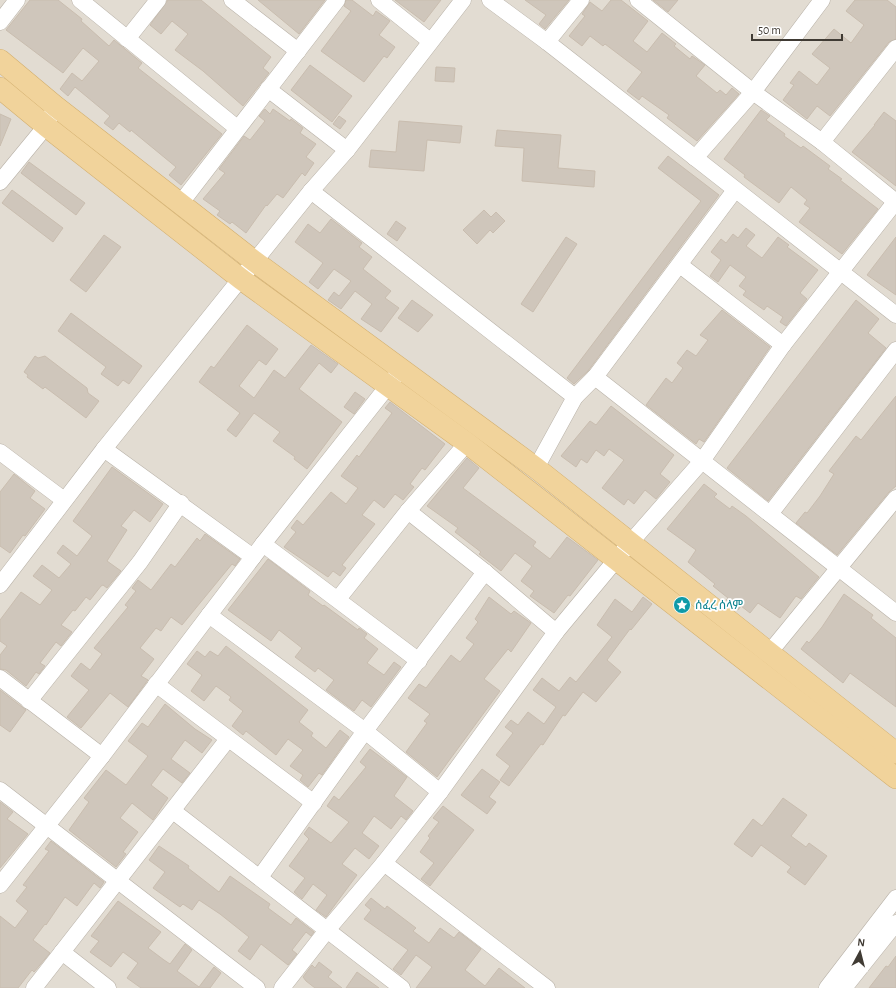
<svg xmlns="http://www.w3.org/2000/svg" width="896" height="988" viewBox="0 0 896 988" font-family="'Alegreya Sans','Noto Sans Ethiopic',sans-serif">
	<rect width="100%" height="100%" fill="#efebe4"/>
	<rect fill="#e2dcd2" x="0" y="0" width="896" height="988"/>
	<g fill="#cfc6bb" stroke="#c9bdaf">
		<polygon points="30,0 58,0 82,19 81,21 109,46 114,40 142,63 138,68 222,134 181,185 169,175 176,167 131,130 130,132 119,123 113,130 104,123 110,116 75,87 68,96 60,89 72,73 82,81 99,61 83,48 63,73 6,30"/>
		<polygon points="168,0 201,0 271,57 263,68 269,73 243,106 203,71 175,50 188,34 172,21 161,34 150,25"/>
		<polygon points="258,0 325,0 299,34"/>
		<polygon points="346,0 352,0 373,16 376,11 390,21 379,35 395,47 387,58 384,56 364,82 321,51 351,11 344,6"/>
		<polygon points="395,0 441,0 424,22"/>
		<polygon points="525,0 569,0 545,29 539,24 546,15"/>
		<polygon points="611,0 621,0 648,21 633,41 647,52 662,33 676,44 674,46 690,59 692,56 705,65 696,76 717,93 720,90 726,95 732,88 739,94 697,141 667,118 669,115 642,96 639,100 627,91 642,72 605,44 603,46 590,36 582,46 569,36 585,16 582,14 590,2 602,11"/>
		<polygon points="653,0 678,0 668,12"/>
		<polygon points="855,0 887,0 896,7 896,39 889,42 830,116 817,106 807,119 783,100 794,85 790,83 799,71 817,85 830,68 812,54 834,29 851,43 864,25 846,11"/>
		<polygon points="310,65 352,96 332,122 291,90"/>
		<polygon points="436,67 455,68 454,82 435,81"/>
		<polygon points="265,109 270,114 273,109 290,121 291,119 303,128 300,133 316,144 306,157 314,163 305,176 302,173 283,198 277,194 267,206 266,205 246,233 232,222 230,224 217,215 220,211 203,199 225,173 219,169 244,136 250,140 265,121 259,116"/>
		<polygon points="761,110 770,116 766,120 785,134 784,136 801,148 803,146 830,166 828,169 842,179 840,180 878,209 842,254 799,222 810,208 804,204 807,200 791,187 779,203 744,177 745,175 724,159"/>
		<polygon points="884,112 896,121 896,186 852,152 875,125 874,125"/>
		<polygon points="0,114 11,119 0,146"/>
		<polygon points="339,116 346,121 340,129 333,124"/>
		<polygon points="399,121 462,126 460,143 427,140 424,171 369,167 371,150 396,152"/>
		<polygon points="497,130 561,135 558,168 595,171 594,187 522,181 524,148 495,146"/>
		<polygon points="668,156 719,195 588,371 574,384 567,378 701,201 658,168"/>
		<polygon points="29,162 85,203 76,215 21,173"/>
		<polygon points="12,190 63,228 53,242 2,203"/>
		<polygon points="484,210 491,217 496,212 505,221 493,233 490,230 477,244 463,230"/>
		<polygon points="331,219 362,243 359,247 372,257 363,269 391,291 385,298 399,308 381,332 361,319 372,304 355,291 341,309 328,300 334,292 339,296 351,281 334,269 318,289 309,282 323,263 295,242 308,224 320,233"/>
		<polygon points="396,221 406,228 397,241 387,234"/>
		<polygon points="746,228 755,235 746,246 762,258 778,237 789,245 787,247 818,270 800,293 807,299 786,326 780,322 783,317 767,306 764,310 743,295 746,291 739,286 746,277 730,265 718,282 710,276 721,260 711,252 721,239 726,243 733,234 738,238"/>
		<polygon points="104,235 121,247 86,292 70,280"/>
		<polygon points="566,237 577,244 533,312 521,304"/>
		<polygon points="896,237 896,295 867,275"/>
		<polygon points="412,300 433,315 418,332 398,318"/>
		<polygon points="856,300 879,319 868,333 886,348 768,501 727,468"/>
		<polygon points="722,310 770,347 704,442 699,439 696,444 646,405 666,378 672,383 683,368 677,363 687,350 696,356 708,340 700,335"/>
		<polygon points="71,313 142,366 129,384 123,380 118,386 101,374 106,367 58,331"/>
		<polygon points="247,325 278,349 266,365 259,360 239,386 254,398 274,370 285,378 311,345 338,364 331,373 319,363 299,389 342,422 307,469 294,459 295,457 273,441 280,432 254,413 236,437 227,430 240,413 199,382 211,366 214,368"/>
		<polygon points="35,356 38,358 45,356 87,388 88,393 99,401 86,418 45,387 43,389 27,377 28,375 24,372"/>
		<polygon points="355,392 365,399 354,414 344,407"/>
		<polygon points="896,396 896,486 889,492 837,555 796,523 805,512 807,513 820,496 834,474 829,471 856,436 861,440"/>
		<polygon points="390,402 445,444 425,470 422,468 410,484 414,487 403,500 395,494 384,508 374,500 362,515 375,524 342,565 346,568 340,576 333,571 328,577 284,547 296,532 291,528 297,520 303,525 331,492 346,504 358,488 341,476 357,455 359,457 392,413 385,408"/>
		<polygon points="611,406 674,455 660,474 670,482 656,499 645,490 634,504 628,499 624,505 602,488 624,460 609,449 604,456 596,450 587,463 581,459 576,467 561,456 590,421 596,425"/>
		<polygon points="467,458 479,468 463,488 536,542 533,546 550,559 567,537 598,560 570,596 568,595 554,613 530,596 534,591 521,581 532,566 515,553 501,571 479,554 481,552 455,532 458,528 427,506"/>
		<polygon points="112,467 163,504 150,522 134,510 121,526 127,530 107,561 121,571 107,588 103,585 101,586 90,600 86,597 75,611 73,610 61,625 72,632 61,646 56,642 40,663 45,666 39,674 36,672 26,686 6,670 0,669 0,655 7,646 0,641 0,620 21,592 40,605 52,590 33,576 42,565 59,578 71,564 57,553 63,545 77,556 92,536 73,521"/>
		<polygon points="14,474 35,491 30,498 45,509 25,536 23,535 10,553 0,546 0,492"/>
		<polygon points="704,484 717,494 714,497 730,509 732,506 746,516 819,577 801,599 796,596 780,618 758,603 750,613 741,606 738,610 726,600 728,598 713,586 715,584 688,562 696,550 667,529"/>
		<polygon points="205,534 240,559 235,566 232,564 182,625 171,617 161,631 156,628 140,648 154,659 141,676 148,680 128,707 110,693 81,728 67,717 89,690 71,676 81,663 90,670 102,654 94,648 128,607 125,605 136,591 132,588 138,580 151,590 171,564 175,567 197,538 200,541"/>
		<polygon points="268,559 310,591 308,595 323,606 324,605 358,630 359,628 367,634 364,638 378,649 367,663 384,675 394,662 401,667 371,707 362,700 354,711 326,690 334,680 318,668 315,672 295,657 302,648 279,630 271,641 228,610"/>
		<polygon points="844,594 873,615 871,618 896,638 896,707 850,673 843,683 801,649 807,641 809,643 822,627"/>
		<polygon points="489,597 511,614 514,611 531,623 511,652 508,649 484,679 500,691 437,777 406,752 427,723 424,721 430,714 408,698 419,684 426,688 451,655 460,662 474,644 466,638 478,622 475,619"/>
		<polygon points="643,597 652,604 631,630 630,629 607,660 621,672 596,702 583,692 565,716 563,715 543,745 541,744 509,786 500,780 510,766 496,755 513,733 505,727 511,720 518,725 528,712 544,724 556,707 533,690 542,678 559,691 570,677 576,682 612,637 597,625 615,599 632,612"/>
		<polygon points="226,646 308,710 299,722 313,733 311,736 326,748 340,730 349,737 322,775 319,773 308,787 300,780 303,775 290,766 303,750 288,739 276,755 246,731 243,735 232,726 243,711 229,700 231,697 216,686 204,701 191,691 202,675 187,664 197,651 205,657 210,651 218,656"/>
		<polygon points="0,690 26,710 10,732 0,725"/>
		<polygon points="165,704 195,729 212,740 202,753 185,740 171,759 190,773 182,783 163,769 151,785 168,798 153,820 132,803 120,818 138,832 123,852 126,854 116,867 69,830 89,802 84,798 106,770 126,785 148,756 128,741 142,723 148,727"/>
		<polygon points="370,749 407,777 394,796 413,811 406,820 401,816 391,829 374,816 362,833 379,846 369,859 355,848 342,864 357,875 326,917 316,910 327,895 313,884 302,899 294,892 305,878 289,866 309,839 304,834 309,827 331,843 349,822 327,806 334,796 339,800 366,767 360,762"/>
		<polygon points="482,769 500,782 489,797 496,802 487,814 461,795"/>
		<polygon points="783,798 807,815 791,836 806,847 809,843 827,856 805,885 787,872 791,867 761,845 752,857 734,844 753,819 762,826"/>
		<polygon points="0,802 13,812 7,819 28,834 0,868"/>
		<polygon points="443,806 474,830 430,886 421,879 434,863 420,852 430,838 428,836 439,822 433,818"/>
		<polygon points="51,841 104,882 100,888 94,883 77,906 65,897 46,925 45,924 33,940 50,953 34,972 32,970 18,988 0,988 0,916 15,928 28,911 16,901 27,887 23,885 49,851 45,849"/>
		<polygon points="159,846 189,866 188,868 219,892 230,876 270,904 268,908 291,925 296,918 314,932 311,936 306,932 292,950 297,954 288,965 261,944 250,960 238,951 249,937 220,914 199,900 192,910 183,904 180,907 153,888 165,872 149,860"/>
		<polygon points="371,898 385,909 387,906 416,928 413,931 429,943 440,928 454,938 459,932 481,949 465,970 485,986 499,968 525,988 416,988 432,967 416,955 401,975 393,969 408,950 364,919 371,910 365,905"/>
		<polygon points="118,901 161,932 148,948 164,960 170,964 185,944 192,950 177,971 199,987 214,967 221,973 210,988 141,988 127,978 138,963 123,952 111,967 90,952 99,941 91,936"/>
		<polygon points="896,956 896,988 869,988 886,966 888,967"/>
		<polygon points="319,962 332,972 328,977 342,988 315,988 306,981 303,977 312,965 315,968"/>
		<polygon points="357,972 379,988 346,988"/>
	</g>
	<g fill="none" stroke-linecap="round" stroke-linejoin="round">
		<g stroke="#b9b2a8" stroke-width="17">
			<g id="minor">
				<polyline points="80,0 237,128"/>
				<polyline points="232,0 298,51"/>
				<polyline points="379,0 430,41"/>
				<polyline points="490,0 547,42 896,315"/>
				<polyline points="638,0 753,92 822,142 896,202"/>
				<polyline points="0,22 17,0"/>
				<polyline points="127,39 158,0"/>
				<polyline points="547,42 581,0"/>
				<polyline points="268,89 347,150"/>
				<polyline points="822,142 896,48"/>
				<polyline points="695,158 753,92 822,0"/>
				<polyline points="0,182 46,126 51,115"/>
				<polyline points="311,191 575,397"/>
				<polyline points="180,204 337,0"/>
				<polyline points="680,265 783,345"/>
				<polyline points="595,377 896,613"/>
				<polyline points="104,449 253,557"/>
				<polyline points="0,452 64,500"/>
				<polyline points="536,468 575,397 595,377 735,190"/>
				<polyline points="408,511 485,572 556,632"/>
				<polyline points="770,514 896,350"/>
				<polyline points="263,544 419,661"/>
				<polyline points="0,585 104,449 311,191 347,150 463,0"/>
				<polyline points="338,599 408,511 467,443"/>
				<polyline points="209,615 365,731 440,792"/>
				<polyline points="769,653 896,498"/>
				<polyline points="0,678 102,756"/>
				<polyline points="156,684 314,803"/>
				<polyline points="29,701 140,562 181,503"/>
				<polyline points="0,790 257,988"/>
				<polyline points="173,811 402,988"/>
				<polyline points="384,863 547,988"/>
				<polyline points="260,877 365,731 485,572"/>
				<polyline points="0,885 102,756 263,544 395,377"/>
				<polyline points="62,952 108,988"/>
				<polyline points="34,988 228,739"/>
				<polyline points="282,988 328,929 384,863 440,792 556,632 630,543 702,461 783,345 896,201"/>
				<polyline points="827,988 896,898"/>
				<polyline points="844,988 896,923"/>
			</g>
		</g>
		<g stroke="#d3af6e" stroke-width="22">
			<g id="major">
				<polyline points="0,60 55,106 254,261 536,468 896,753"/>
				<polyline points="0,88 46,126 241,279 467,443 896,778"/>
			</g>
		</g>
		<use href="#minor" stroke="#fff" stroke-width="16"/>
		<use href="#major" stroke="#f1d39b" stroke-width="21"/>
	</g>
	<defs>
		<g id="sight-disc" transform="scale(0.9)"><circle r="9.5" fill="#0f9aa8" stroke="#fff"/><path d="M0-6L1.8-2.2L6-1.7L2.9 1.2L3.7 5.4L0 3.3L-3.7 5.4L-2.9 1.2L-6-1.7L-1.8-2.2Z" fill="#fff"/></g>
	</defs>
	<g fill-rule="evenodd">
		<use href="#sight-disc" x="682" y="605"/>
	</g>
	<g text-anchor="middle" stroke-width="3.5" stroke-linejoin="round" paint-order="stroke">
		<g font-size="12" fill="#0d838f" stroke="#fff" text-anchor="start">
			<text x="695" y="609">ሰፈረ ሰላም</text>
		</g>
	</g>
	<g transform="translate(860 952) rotate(7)" stroke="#ffffff" stroke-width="3" paint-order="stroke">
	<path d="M0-3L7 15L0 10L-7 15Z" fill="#403b34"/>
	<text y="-6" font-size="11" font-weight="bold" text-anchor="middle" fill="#403b34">N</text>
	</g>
	<path d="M752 34v6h90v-6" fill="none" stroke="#403b34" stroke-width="2"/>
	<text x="758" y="34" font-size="12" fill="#403b34" stroke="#ffffff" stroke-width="3" paint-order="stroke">50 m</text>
</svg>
